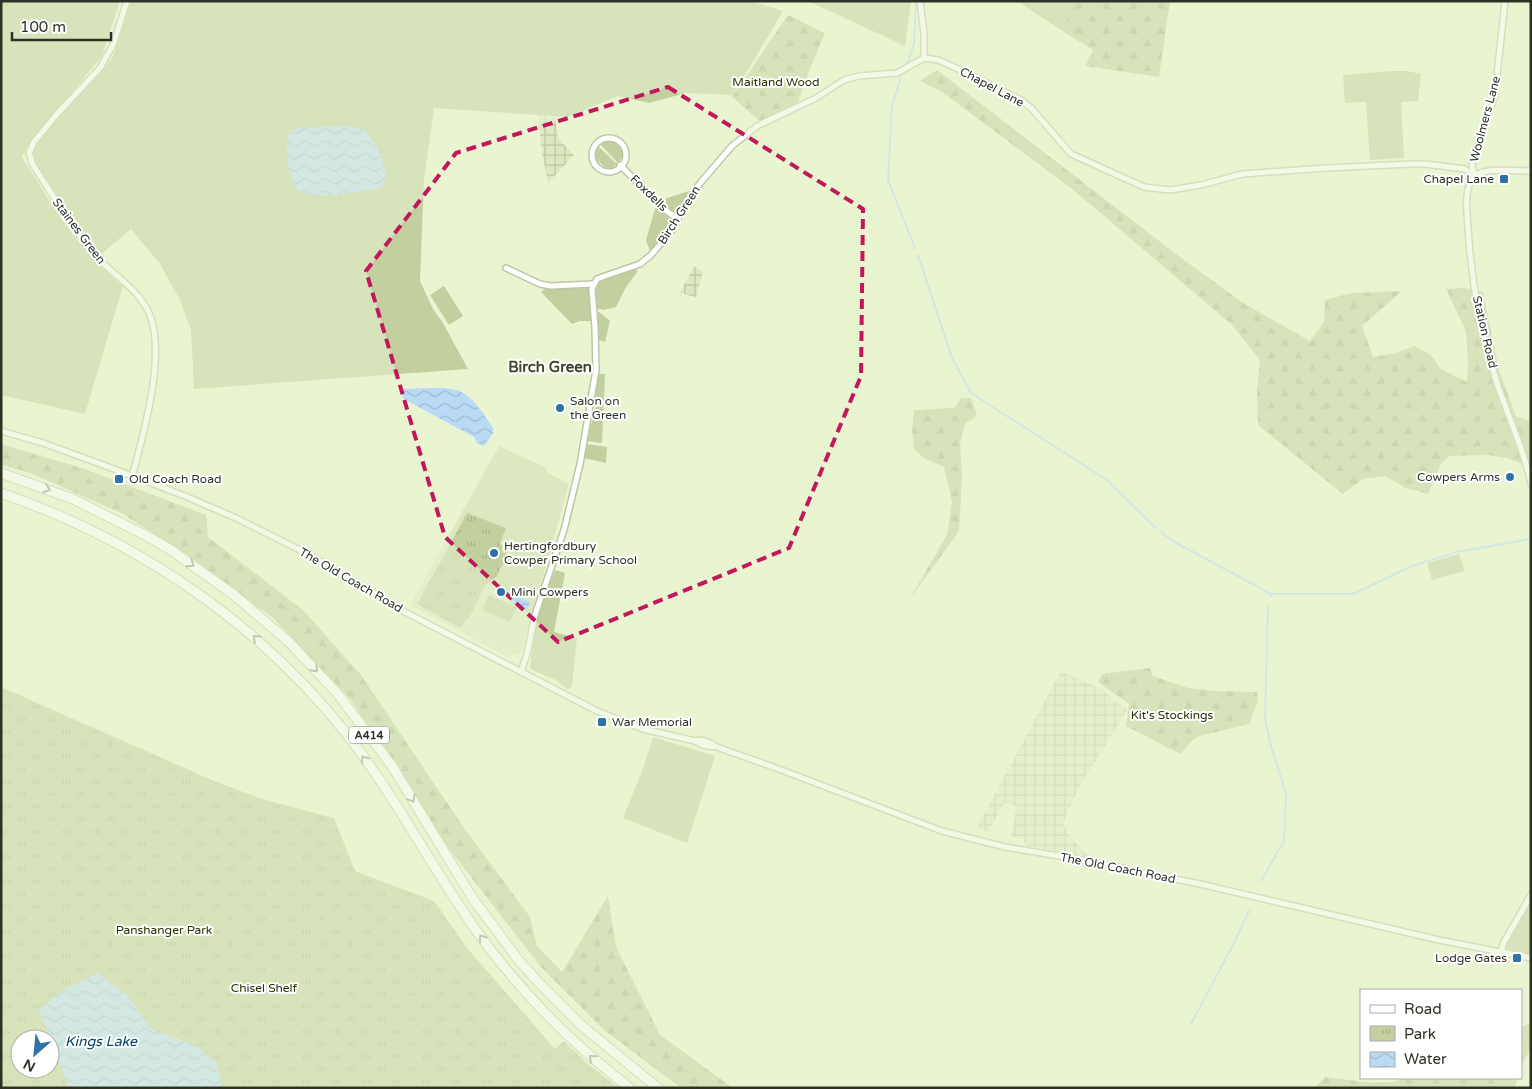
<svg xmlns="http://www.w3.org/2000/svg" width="1532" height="1089" viewBox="0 0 1532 1089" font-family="'Varela Round',sans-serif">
	<defs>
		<pattern id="industrial-grid" width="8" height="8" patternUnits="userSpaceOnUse" patternTransform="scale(1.25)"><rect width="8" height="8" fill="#dce9c0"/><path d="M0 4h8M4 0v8" fill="none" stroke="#bdc8a5"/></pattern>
		<pattern id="forest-firs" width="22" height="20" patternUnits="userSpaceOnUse" patternTransform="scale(1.25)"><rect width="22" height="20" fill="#c2d09f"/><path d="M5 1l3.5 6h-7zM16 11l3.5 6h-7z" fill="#a7b389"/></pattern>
		<pattern id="park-tufts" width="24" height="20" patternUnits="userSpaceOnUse" patternTransform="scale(1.25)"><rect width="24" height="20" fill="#c2d09f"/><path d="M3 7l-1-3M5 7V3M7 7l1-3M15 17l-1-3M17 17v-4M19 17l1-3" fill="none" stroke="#a7b389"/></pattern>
		<pattern id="water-waves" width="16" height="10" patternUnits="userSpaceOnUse" patternTransform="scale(1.25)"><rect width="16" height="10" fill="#b9d9f5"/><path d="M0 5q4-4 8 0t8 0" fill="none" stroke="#9fbbd2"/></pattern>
	</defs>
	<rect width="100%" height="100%" fill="#e9f4d1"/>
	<polygon fill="#dce9c0" points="499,446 547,468 546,472 569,484 523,647 520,653 508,657 410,605"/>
	<g fill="url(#industrial-grid)">
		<polygon points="538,115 555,117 558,138 574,155 548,183 542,152"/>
		<polygon points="694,266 703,272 696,297 680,293"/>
		<polygon points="1061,671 1103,690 1115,702 1128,709 1077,791 1063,824 1069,835 1088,856 1027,846 1023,839 1011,836 1017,806 1005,803 988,832 976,829"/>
	</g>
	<g fill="#c2d09f">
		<path d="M1,1h119l-18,55 -75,91 -5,10c29,46 57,96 101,129l-38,128 -84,-19z"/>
		<polygon points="130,1 750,1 783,11 733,95 686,93 649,103 618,96 568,117 434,108 424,180 420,281 433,309 443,323 468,369 194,389 191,330 180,300 160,264 131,229 99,256 61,206 32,156 35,145 48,129 112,59 119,40"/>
		<polygon points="808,1 911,1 905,46"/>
		<polygon points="1017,1 1067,1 1067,34"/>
		<polygon points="1391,71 1407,71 1421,74 1418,101 1401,102 1404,158 1370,160 1366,102 1345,103 1343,75"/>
		<path d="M606,140c8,-1 18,8 17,16l-5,7 -18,-19z"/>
		<polygon points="598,146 617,164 611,169 604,167 594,157 595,151"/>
		<polygon points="689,191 679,210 672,211 661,203 667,198"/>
		<polygon points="657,206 669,217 671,222 669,228 650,251 646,240 655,209"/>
		<path d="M633,269l5,2 -12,16 -10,20 -13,3 -7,-2c-2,-22 0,-27 20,-34 6,-2 11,-4 17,-5z"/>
		<polygon points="583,285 589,289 591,321 580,321 572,324 541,292 546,288"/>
		<polygon points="444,286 463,316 449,325 430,295"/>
		<polygon points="599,312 610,321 605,342 599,340 596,313"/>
		<polygon points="598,374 605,374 602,443 587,441 596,405 594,402"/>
		<polygon points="587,444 607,447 606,463 584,458"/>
		<polygon points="1459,554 1465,571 1432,580 1427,563"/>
		<polygon points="555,570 565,573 554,632 577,638 572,685 571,688 567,689 556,680 532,670 530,667 536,619"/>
		<polygon points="488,595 517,607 510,622 483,610"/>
		<polygon points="653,737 715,756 687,843 623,818 644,766"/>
		<polygon points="1531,901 1531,954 1509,950 1506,948 1506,945"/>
	</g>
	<g fill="url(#forest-firs)">
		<polygon points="1067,1 1170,1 1159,77 1085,66 1093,50 1067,34"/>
		<polygon points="788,15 825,33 811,66 797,105 760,121 732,97"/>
		<polygon points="937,70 1180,257 1243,303 1310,341 1324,322 1325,300 1352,293 1402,291 1362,326 1373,357 1396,353 1414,346 1431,355 1441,369 1467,382 1468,362 1466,331 1446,289 1464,288 1483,292 1499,370 1516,416 1531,422 1531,467 1507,458 1488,455 1449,456 1441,464 1428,494 1406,488 1385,476 1363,479 1343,494 1258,425 1257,389 1260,360 1232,325 1077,193 942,92 920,81"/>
		<polygon points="961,398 971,398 977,416 965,424 960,444 962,478 959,531 909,600 947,535 952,502 944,467 924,458 914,449 912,429 914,410 954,408"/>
		<polygon points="1,444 85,469 206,515 208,537 303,610 361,675 464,828 530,917 537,946 562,972 608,896 616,947 660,1035 733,1088 681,1088 604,1030 541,967 450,850 351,700 272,617 174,547 123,514 30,473 1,465"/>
		<polygon points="1150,668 1153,676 1188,688 1214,691 1257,692 1258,701 1249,724 1199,736 1193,740 1180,754 1126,726 1129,704 1098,682 1102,674"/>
		<polygon points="1531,1023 1531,1048 1521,1066 1521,1027"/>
		<path d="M1325,1077c22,2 60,11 79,1h113l-2,10h-200z"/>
	</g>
	<g fill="url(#park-tufts)" fill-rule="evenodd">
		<polygon points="467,513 506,528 500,543 502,547 502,552 511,556 508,564 502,565 497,576 485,585 472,613 460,628 417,604"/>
		<path d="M1,687l213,94 48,18 72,19 21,53 79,30 34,48 87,100 9,-8 25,24 30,23h-618zM20,1039h30v30h-30z"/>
	</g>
	<g fill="url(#water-waves)">
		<path d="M344,126c7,1 14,1 20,4 10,7 27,42 20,54 -3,4 -9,5 -14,6 -17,2 -60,12 -73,0 -6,-7 -7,-17 -9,-26 -1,-10 -3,-21 2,-31l8,-5z"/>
		<path d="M404,389c15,0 41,-3 55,2 15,6 26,25 34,37v5l-9,13 -7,-3 -3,-6 -72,-39 -2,-5z"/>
		<polygon points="513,595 530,602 527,610 510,603"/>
		<polygon points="98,973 128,996 152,1030 195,1045 217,1063 222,1088 69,1088 39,1010 65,989"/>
	</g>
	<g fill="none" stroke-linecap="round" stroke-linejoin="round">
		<g stroke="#b9d9f5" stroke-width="2">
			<polyline points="907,65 914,44 916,1"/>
			<polyline points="901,77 892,106 888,180 915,248"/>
			<polyline points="918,255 952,358 971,393 1107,480 1156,528"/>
			<polyline points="1161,532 1171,540 1271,594 1270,596"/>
			<polyline points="1271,594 1353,594 1412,566 1457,552 1531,539"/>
			<polyline points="1261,881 1284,841 1286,793 1271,746 1265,719 1268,607"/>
			<polyline points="1191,1024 1234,943 1249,911"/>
		</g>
		<g stroke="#bdc7a5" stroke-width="8">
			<g id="minor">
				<path d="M127,1l-14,44 -13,23 -43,46 -23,28 -5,11 4,12c19,29 37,60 60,88 17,20 45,35 56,60 18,41 -6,122 -17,164"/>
				<polyline points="920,1 924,34 924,58"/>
				<polyline points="924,58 938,60 952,66 1021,100 1032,109 1071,154 1144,187 1170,190 1201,185 1242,174 1326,168 1411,164 1425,164 1465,169 1475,176"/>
				<circle cx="609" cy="155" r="17"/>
				<polyline points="620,165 665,210 678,219"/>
				<path d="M1531,171c-13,0 -46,-4 -56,5 -12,11 -8,37 -7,51 3,52 12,103 28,153 11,35 28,68 35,104"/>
				<polyline points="1475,176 1472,166 1473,159 1495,94 1505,1"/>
				<polyline points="506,268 540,284 551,286 593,284"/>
				<polyline points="1,431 43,443 106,466 185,496 236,518 308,554 405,612 597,711 643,729 695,741 702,740 711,743 714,746 776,768 942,831 1005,847 1071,858 1200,884 1439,940 1531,958"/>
				<polyline points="521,672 527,654 535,615 564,530 580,464 596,370 595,328 592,289 597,279 602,277 640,264 651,255 672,230 687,201 701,182 732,146 757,126 816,98 844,80 859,76 897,73 924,58"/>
				<path d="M695,741c6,4 12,7 19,5"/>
				<polyline points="1502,953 1502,948 1504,942 1531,895"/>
			</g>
		</g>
		<g stroke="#bdc7a5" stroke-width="11">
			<g id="trunk">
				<polyline points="1,473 73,499 145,535 171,550 234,595 288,641 337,693 392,766 473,899 520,962 545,989 582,1026 658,1088"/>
				<path d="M1,493c136,47 259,130 348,244 48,62 84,133 129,196 43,59 94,111 152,155"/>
			</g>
		</g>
		<use href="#minor" stroke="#fff" stroke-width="5"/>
		<use href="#trunk" stroke="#fff" stroke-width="9"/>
	</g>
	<defs><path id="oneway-chevron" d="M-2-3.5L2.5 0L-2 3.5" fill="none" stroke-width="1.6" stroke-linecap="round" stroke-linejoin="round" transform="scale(1.25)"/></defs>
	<g stroke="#969892">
		<use href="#oneway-chevron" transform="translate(47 489) rotate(21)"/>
		<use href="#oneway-chevron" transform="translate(191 564) rotate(34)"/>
		<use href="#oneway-chevron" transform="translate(256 638) rotate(-138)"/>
		<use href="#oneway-chevron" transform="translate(315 669) rotate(46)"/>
		<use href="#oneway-chevron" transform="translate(364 759) rotate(-126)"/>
		<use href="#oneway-chevron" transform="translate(412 799) rotate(59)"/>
		<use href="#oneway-chevron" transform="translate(482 938) rotate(-126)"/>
		<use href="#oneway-chevron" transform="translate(592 1058) rotate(-139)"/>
	</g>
	<path d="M0 0H1532V1089H0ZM668,87l195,122 -2,167 -72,172 -231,94 -113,-105 -79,-266 90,-118z" fill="#e9f4d1" fill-opacity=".55" fill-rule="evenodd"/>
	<path fill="none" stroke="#c2185b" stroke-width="4" stroke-dasharray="10 6" stroke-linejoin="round" d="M668,87l195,122 -2,167 -72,172 -231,94 -113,-105 -79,-266 90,-118z"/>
	<g fill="#2e72a7" stroke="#fff" stroke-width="2">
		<rect x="1499" y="174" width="10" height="10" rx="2.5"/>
		<circle cx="560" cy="408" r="5"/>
		<circle cx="1510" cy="477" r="5"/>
		<rect x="114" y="474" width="10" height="10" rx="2.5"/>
		<circle cx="494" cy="553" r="5"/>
		<circle cx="501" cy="592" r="5"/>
		<rect x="597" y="717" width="10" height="10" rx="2.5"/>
		<rect x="1512" y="953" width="10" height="10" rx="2.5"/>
	</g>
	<g text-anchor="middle" stroke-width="4" stroke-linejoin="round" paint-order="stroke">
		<rect fill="#fff" stroke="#6d7066" stroke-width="1" x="349" y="726.5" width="40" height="17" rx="4"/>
		<g font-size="11" font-weight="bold" fill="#2e3225">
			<text x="369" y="739">A414</text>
		</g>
		<g font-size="12" fill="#283201" stroke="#fff">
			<text x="776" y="86">Maitland Wood</text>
			<text x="1172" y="719">Kit's Stockings</text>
			<text x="164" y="934">Panshanger Park</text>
			<text x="264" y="992">Chisel Shelf</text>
		</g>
		<g font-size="12" fill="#2e3225" stroke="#fff">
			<text transform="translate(992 87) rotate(28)" y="4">Chapel Lane</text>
			<text transform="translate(1485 119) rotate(-75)" y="4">Woolmers Lane</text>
			<text transform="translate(649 193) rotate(44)" y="4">Foxdells</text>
			<text transform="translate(679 215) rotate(-57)" y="4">Birch Green</text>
			<text transform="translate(79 231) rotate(53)" y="4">Staines Green</text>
			<text transform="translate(1485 332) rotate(77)" y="4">Station Road</text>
			<text transform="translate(351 580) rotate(30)" y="4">The Old Coach Road</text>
			<text transform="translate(1118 868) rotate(11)" y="4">The Old Coach Road</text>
		</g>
		<g font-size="12" fill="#2e3225" stroke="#fff" text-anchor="start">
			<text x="1494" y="183" text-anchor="end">Chapel Lane</text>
			<text x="570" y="405">Salon on<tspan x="570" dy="14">the Green</tspan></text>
			<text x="1500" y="481" text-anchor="end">Cowpers Arms</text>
			<text x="129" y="483">Old Coach Road</text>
			<text x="504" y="550">Hertingfordbury<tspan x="504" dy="14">Cowper Primary School</tspan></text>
			<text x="511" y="596">Mini Cowpers</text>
			<text x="612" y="726">War Memorial</text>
			<text x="1507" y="962" text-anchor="end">Lodge Gates</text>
		</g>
		<g font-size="14" font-style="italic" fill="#01436e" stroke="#fff">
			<text x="101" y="1046">Kings Lake</text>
		</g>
		<g font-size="15" font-weight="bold" fill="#3e4529" stroke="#fff">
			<text x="550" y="372">Birch Green</text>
		</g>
	</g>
	<rect width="1532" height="1089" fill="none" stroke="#2e3225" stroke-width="5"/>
	<rect x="1360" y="989" width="162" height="90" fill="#ffffff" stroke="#abada8"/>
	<rect x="1370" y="1005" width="25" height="8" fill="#ffffff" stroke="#abada8"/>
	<text x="1404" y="1014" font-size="15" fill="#2e3225">Road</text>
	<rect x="1370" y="1026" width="25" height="15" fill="url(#park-tufts)" stroke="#abada8"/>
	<text x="1404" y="1039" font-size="15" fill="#2e3225">Park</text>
	<rect x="1370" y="1052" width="25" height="15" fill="url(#water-waves)" stroke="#abada8"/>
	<text x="1404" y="1064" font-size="15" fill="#2e3225">Water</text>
	<g transform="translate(35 1054) rotate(207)"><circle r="24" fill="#ffffff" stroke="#abada8"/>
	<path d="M0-4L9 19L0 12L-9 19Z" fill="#2e72a7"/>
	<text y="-8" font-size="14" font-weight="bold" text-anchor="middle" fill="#2e3225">N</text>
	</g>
	<path d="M12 32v8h99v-8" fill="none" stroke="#2e3225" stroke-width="2.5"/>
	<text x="20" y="32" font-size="15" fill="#2e3225" stroke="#ffffff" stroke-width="4" paint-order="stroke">100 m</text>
</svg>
